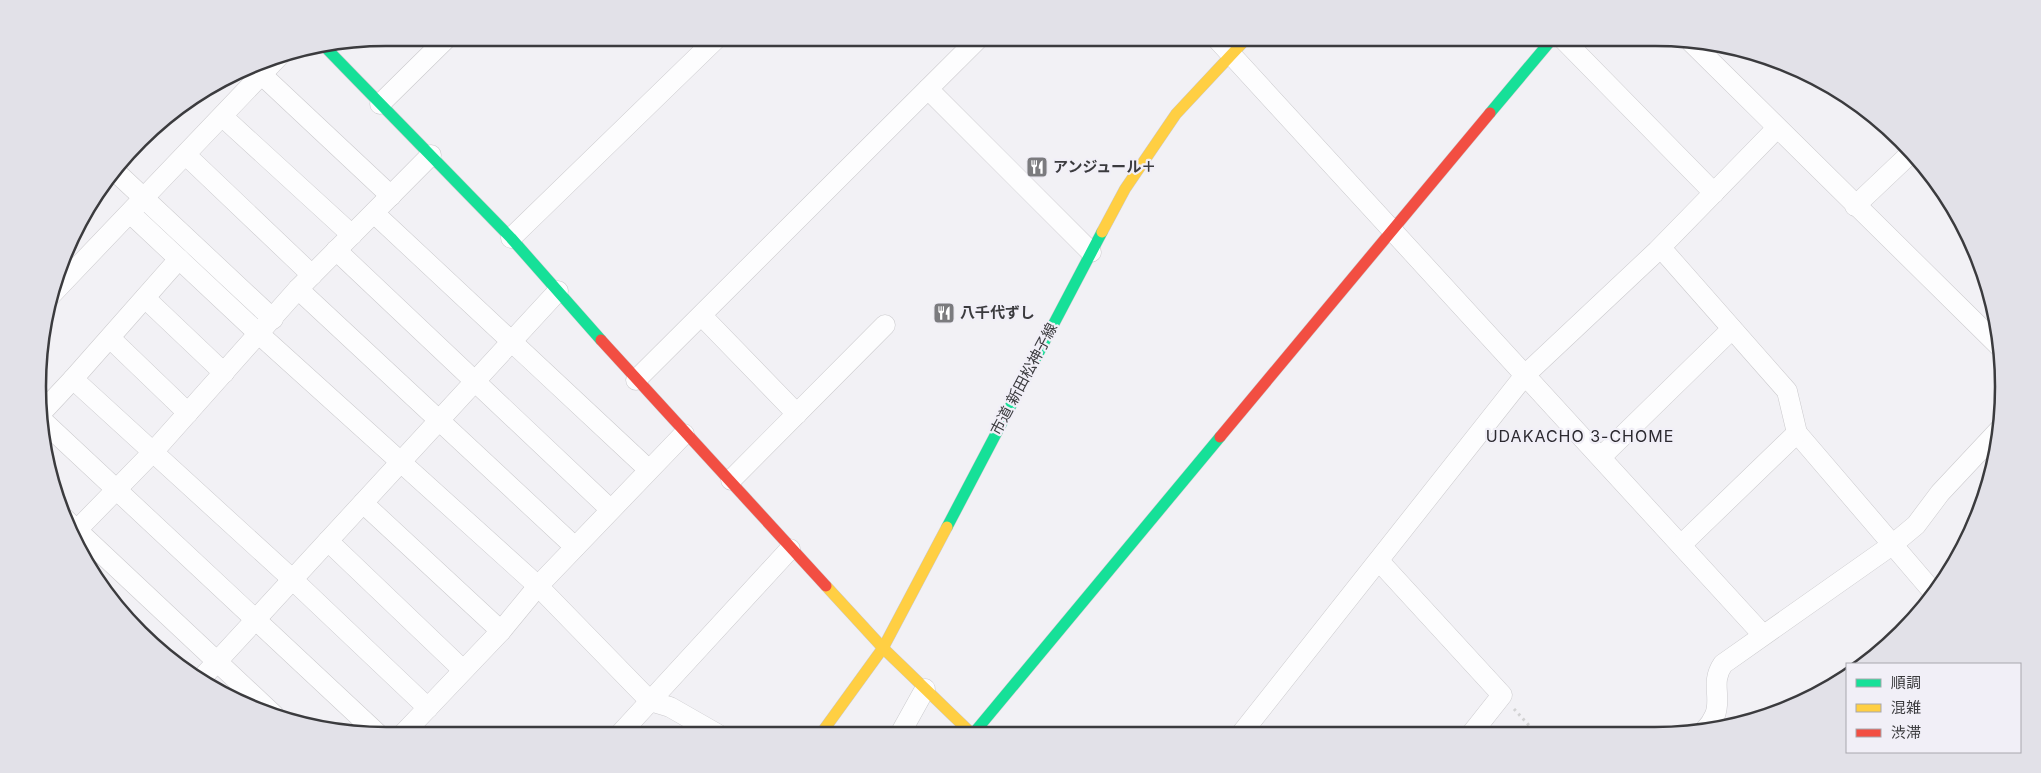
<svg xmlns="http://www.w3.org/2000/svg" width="2041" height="773" viewBox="0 0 2041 773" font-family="Inter,'Noto Sans JP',sans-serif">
	<rect width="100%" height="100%" fill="#f2f1f5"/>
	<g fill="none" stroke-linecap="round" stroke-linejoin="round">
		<g stroke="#cbcacd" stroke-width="21">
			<g id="street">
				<polyline points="1216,38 1763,635"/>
				<polyline points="1562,38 1714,193"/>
				<polyline points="1691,42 2001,348"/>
				<polyline points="262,75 391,196"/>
				<polyline points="928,89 1091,252"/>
				<polyline points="380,104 447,38"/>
				<polyline points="223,117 352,235"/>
				<polyline points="186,155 312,275"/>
				<polyline points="117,173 273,319"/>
				<polyline points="1855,206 1912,152"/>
				<polyline points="130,213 259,334 538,586 650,701 670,707 719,735"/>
				<polyline points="374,213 648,469"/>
				<polyline points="511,238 717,38"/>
				<polyline points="1661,248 1787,391 1797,433 1934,593"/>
				<polyline points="336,250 610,509"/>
				<polyline points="179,259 73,379 292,579 428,708"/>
				<polyline points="298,289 575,547"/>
				<polyline points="51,295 280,55"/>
				<polyline points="145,298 224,373"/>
				<polyline points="702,316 797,414"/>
				<polyline points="110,338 188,413"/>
				<polyline points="636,380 979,38"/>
				<polyline points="43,411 73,379"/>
				<polyline points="43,421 378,734"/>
				<polyline points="1601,457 1732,329"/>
				<polyline points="731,480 885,325"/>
				<polyline points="363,503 501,631"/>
				<polyline points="64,518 274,715"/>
				<polyline points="72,535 153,452 298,289 431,155"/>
				<polyline points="328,541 463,670"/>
				<polyline points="1681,545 1797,433"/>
				<polyline points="1379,561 1502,695 1472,733"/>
				<polyline points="200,680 558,291"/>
				<path d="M1704,731c4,-4 9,-11 11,-16 7,-18 -5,-32 8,-51l169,-119 24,-20 24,-32 59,-63"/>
				<polyline points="900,734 925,689"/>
				<polyline points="1241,734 1525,375 1657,251 1777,128"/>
				<polyline points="402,735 501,631 538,586 684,434"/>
				<polyline points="619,735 790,549"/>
			</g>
		</g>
		<g stroke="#cbcacd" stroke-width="12">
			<g id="fast">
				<polyline points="326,48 511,238 601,340"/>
				<polyline points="1490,113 1553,38"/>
				<polyline points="947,527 1102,232"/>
				<polyline points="973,734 1220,437"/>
			</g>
		</g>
		<g stroke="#cbcacd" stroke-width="12">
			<g id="slow">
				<polyline points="1102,232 1125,189 1176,114 1247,38"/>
				<polyline points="826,586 883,648 972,734"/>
				<polyline points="820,735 883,648 947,527"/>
			</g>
		</g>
		<g stroke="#cbcacd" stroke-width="12">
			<g id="jam">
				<polyline points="601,340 826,586"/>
				<polyline points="1220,437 1490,113"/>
			</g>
		</g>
		<polyline stroke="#d2d2d3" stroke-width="3" stroke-dasharray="2.5 4" stroke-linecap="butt" points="1514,709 1536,733"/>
		<use href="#street" stroke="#fdfdfe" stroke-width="20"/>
		<use href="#fast" stroke="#16e098" stroke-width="11"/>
		<use href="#slow" stroke="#ffcf43" stroke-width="11"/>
		<use href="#jam" stroke="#f24e42" stroke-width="11"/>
	</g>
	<defs>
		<g id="restaurant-square" transform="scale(1.125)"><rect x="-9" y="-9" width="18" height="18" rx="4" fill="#7b7b7e" stroke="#f1eff7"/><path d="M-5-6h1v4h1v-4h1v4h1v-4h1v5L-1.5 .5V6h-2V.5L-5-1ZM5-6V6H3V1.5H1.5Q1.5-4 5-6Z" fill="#fff"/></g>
	</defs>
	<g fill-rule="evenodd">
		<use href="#restaurant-square" x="1037" y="167"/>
		<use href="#restaurant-square" x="944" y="313"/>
	</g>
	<g text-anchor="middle" stroke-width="4.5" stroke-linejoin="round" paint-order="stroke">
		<g font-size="15" font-weight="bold" fill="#3b3b3e" stroke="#f1eff7" text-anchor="start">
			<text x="1053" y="172">アンジュール＋</text>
			<text x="960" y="318">八千代ずし</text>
		</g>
		<g font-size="15" fill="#3b3b3e" stroke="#f1eff7">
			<text transform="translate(1024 379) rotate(-62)" y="5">市道 新田松神子線</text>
		</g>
		<g font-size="16" letter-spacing="1" fill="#2c2a30" stroke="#f1eff7">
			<text x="1580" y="442">UDAKACHO 3-CHOME</text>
		</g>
	</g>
	<path d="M0 0H2041V773H0ZM386 46H1655A340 340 0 0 1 1995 386V387A340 340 0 0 1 1655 727H386A340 340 0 0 1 46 387V386A340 340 0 0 1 386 46Z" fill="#e2e1e8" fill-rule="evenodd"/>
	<path fill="none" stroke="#3b3b3e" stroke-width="2.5" d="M386 46H1655A340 340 0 0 1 1995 386V387A340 340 0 0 1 1655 727H386A340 340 0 0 1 46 387V386A340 340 0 0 1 386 46Z"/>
	<rect x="1846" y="663" width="175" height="90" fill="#f1eff7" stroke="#a8a7ad"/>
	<rect x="1856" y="679" width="25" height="8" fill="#16e098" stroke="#a8a7ad"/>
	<text x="1891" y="688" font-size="15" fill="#3b3b3e">順調</text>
	<rect x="1856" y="704" width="25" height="8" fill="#ffcf43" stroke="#a8a7ad"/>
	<text x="1891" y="713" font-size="15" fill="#3b3b3e">混雑</text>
	<rect x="1856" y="729" width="25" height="8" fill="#f24e42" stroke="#a8a7ad"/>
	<text x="1891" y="738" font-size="15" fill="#3b3b3e">渋滞</text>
</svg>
